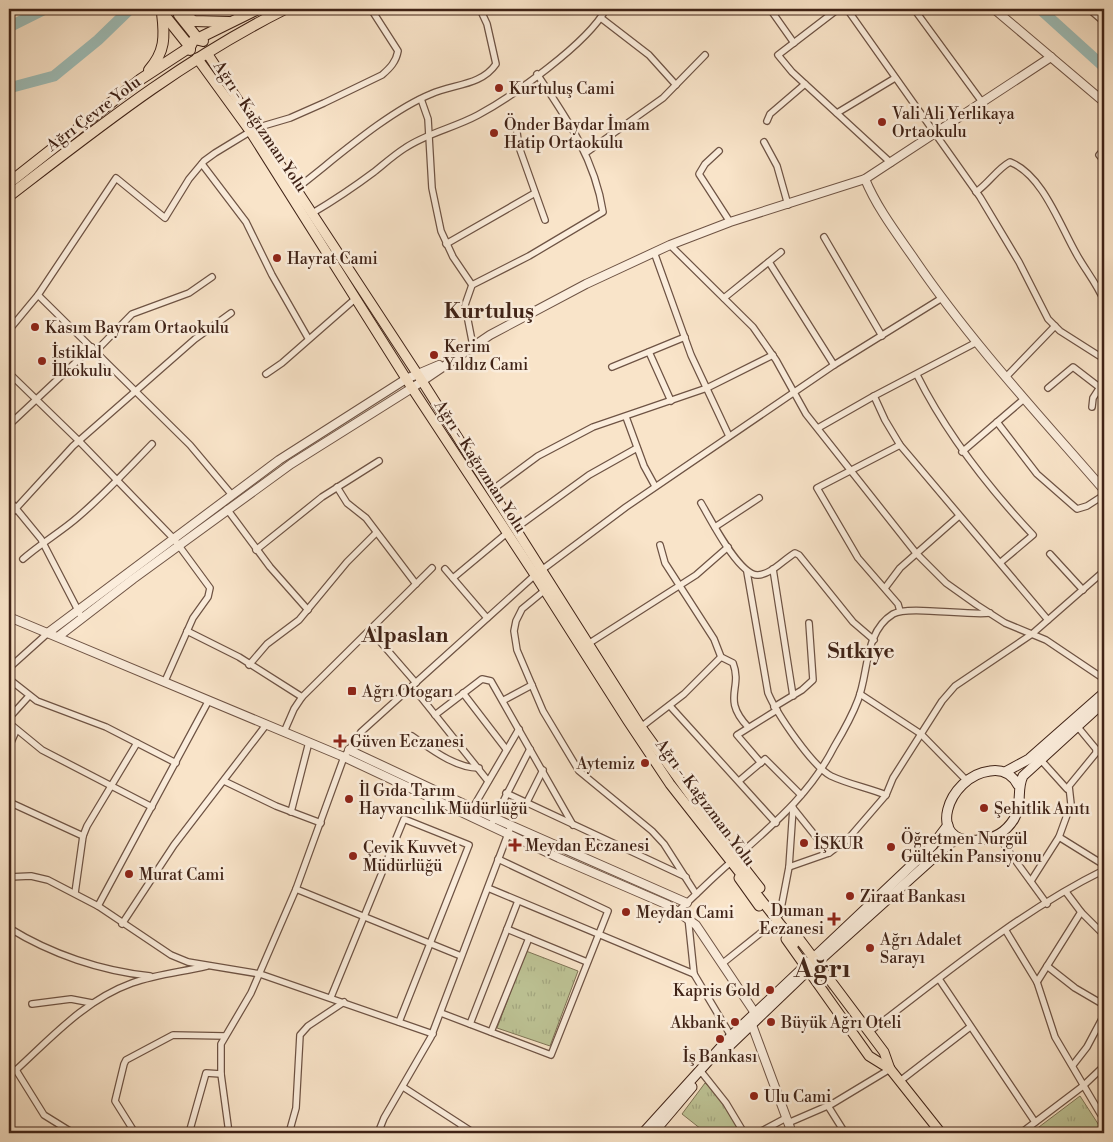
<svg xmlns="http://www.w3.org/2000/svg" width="1113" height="1142" viewBox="0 0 1113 1142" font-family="'Libre Bodoni',serif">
	<defs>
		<pattern id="grass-tufts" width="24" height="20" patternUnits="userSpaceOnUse" patternTransform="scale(1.25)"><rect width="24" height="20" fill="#bec496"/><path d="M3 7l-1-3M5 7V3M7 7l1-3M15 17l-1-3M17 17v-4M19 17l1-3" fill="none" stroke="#a4a881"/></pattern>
	</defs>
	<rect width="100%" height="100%" fill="#f9e4c9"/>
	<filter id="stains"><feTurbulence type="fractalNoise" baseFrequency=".004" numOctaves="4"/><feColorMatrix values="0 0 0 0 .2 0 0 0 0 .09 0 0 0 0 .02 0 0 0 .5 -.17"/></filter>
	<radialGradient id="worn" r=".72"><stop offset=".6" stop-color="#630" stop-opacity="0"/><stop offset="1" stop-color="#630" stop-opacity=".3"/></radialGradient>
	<g fill="url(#grass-tufts)" stroke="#7f7456">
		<polygon points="526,951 578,971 550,1046 497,1028"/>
		<polygon points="705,1083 722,1099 738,1129 734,1133 706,1133 682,1114"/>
		<polygon points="1080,1096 1104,1133 1031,1133"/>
	</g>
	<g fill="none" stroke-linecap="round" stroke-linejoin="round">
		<g stroke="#9ebeb9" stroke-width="11">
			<polyline points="1040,9 1104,67"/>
			<polyline points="9,27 45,9"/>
			<polyline points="9,88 54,76 98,40 130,9"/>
		</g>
		<polyline stroke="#d4bda5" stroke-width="9" stroke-dasharray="9 4.5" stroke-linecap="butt" points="795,943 830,990"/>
		<g stroke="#6e5344" stroke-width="8">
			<g id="minor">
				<polyline points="770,9 794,43"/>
				<polyline points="838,9 778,55 792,72 891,163"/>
				<polyline points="847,9 980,197 1019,262 1048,319 1060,331 1104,359"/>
				<polyline points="914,9 982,102"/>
				<polyline points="1089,9 1104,22"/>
				<polyline points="601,18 649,55 676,85"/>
				<polyline points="421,99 428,119 432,188 441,231 453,257 472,285"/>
				<polyline points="837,113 895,78"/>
				<polyline points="767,121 770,114 805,84"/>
				<polyline points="516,125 519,147 545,220"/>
				<polyline points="764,142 777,166 788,205"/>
				<polyline points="1104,149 1099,155 1104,161"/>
				<polyline points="719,151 705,164 699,174 730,222"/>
				<polyline points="587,152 663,98 705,55"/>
				<polyline points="202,164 246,222 272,275 308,338"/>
				<path d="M296,189c39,-30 91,-77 135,-95 22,-10 50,-8 65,-30l-9,-40 -7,-15"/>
				<path d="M976,192c13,-9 21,-23 34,-30 33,13 50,64 67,93 9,16 20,29 27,46"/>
				<path d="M311,214c22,-13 43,-27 63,-42 10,-8 20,-17 31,-24 22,-15 49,-20 73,-33 35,-19 109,-71 128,-106"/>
				<polyline points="824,237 882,336"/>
				<polyline points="446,244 535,193"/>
				<polyline points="670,245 753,327 776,360 806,414 916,553 946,583 977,605 1005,623 1046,640 1104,679"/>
				<polyline points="654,252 691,355 729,436"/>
				<polyline points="769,262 834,365"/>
				<polyline points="38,295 190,445 232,495"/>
				<polyline points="724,298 781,252"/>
				<path d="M9,330l29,-35 78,-117 49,40 24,-39 15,-18 11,-8 41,-25 34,-10 34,-15 58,-28c8,-7 14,-13 16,-24l-27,-42"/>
				<path d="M473,346l-8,-41 7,-20 57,-29 74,-44c-8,-53 -37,-95 -66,-138"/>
				<polyline points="96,351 132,314 189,293 212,277"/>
				<polyline points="649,352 671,401"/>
				<polyline points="612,367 685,337"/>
				<polyline points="9,373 79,441 174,539 210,588 208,597 193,618 165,681"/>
				<polyline points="266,374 282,363 355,299"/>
				<path d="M917,375c30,60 70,111 116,160l-32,27"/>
				<polyline points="1006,377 1055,326"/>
				<polyline points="1048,388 1073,367 1099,387"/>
				<polyline points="874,396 885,420 900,445 1048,620"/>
				<polyline points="1092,407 1093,398 1104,381"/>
				<polyline points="626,417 644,466 655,486"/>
				<polyline points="997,422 1037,474 1077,509 1087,506 1104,495"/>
				<polyline points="9,425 92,347"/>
				<polyline points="818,428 874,396 977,342"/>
				<polyline points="962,452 1024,399"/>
				<polyline points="337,487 347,503 366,518 416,584"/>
				<polyline points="492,490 538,456 593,427 707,388 773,355"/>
				<polyline points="9,500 41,539 82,618"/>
				<path d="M701,503c9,15 38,73 57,72 14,-1 25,-15 37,-22l4,2 54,67 21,18"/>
				<polyline points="227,509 270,567 308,610"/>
				<polyline points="9,516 73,446 195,339 231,313"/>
				<polyline points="715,527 759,498"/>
				<polyline points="516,528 589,475 637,448"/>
				<path d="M660,545l5,18 49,76 7,18 12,6c10,26 -12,35 15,64"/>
				<polyline points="256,550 322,497 379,461"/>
				<polyline points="1050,554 1083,590"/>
				<path d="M23,559c18,-16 38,-27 55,-42 27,-23 50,-48 74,-73"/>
				<polyline points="445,569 487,618"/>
				<polyline points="773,569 793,696"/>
				<path d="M747,572l21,121c9,21 44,73 63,83 17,8 37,12 55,19"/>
				<polyline points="453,578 507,533"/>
				<polyline points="885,588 900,568 959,516"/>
				<polyline points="545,590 522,609 516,621 514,631 517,650 543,711 579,771 652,831 664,844 696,894"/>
				<polyline points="900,611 898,604 858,558 817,488 900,445"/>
				<polyline points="370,630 416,683"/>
				<polyline points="187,631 239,657 302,697"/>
				<polyline points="588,644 696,575 728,547"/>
				<polyline points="249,665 267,644 299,620 347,562 376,533"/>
				<polyline points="9,668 49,632"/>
				<polyline points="9,679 37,701 106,727 176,763"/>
				<polyline points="412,686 488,781"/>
				<polyline points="463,693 506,749"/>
				<polyline points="860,694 921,734 966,780"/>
				<polyline points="504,700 532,685"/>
				<polyline points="670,706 776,823"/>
				<polyline points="774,707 802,690 813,680 809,623"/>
				<polyline points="435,715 482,679 491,681 573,825"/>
				<polyline points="9,718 29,696"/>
				<polyline points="9,723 42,750 152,807"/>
				<polyline points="641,727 684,694 721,657"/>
				<polyline points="284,732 294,709 302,697 432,568"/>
				<path d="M412,736c19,13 43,32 67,32"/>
				<polyline points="9,747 16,731"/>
				<polyline points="1040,759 1067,789"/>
				<polyline points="761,763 737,735 777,710"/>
				<polyline points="224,781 276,806 321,823"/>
				<polyline points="739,781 765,759 801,795"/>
				<polyline points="506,793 686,877"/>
				<polyline points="9,802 83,836"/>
				<polyline points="527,802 543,770"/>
				<polyline points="793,808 829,853"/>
				<polyline points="471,811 519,729"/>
				<polyline points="291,812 309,742"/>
				<polyline points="491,825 530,749"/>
				<polyline points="997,835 1047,904"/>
				<polyline points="1059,837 1104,865"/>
				<polyline points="789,867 829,853 848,839 886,795 893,778 942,701 955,686 1032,634 1104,571"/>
				<polyline points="9,877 31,876 48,880 98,906 171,955 188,962 260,974 433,1034"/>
				<polyline points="1031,881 1059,837 1071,804 1069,786 1096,753 1096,749 1077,726"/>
				<polyline points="488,888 694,974"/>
				<polyline points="296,889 461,956"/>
				<polyline points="1066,892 1081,912 1104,935"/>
				<polyline points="75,893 83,836 87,826 137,743"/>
				<polyline points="98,906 209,700"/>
				<path d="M678,911c18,-16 35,-34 53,-49 40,-36 78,-66 103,-115 9,-15 18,-31 24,-47 11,-28 6,-68 35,-86 15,-9 74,2 97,-1"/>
				<polyline points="780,914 789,867 793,808"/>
				<polyline points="688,917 694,974 731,1036"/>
				<polyline points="122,924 174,845 266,725"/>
				<path d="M9,928c42,26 92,43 141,48"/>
				<polyline points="507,929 587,962"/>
				<polyline points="1006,931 1037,982 1055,1037 1104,1120"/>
				<polyline points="723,963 773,923"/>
				<polyline points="1047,966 1075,988 1104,1005"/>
				<polyline points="939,979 1035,1122"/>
				<polyline points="1037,982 1081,912"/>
				<polyline points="331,997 404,819 469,845 399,1022"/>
				<polyline points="32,1004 71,999 92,1003"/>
				<polyline points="441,1013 551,1055 608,911 498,859"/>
				<polyline points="470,1024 518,901"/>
				<polyline points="491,1032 529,938"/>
				<path d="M869,1032c75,-57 150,-120 235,-162"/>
				<polyline points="1073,1065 1087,1047 1104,1015"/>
				<polyline points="16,1070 44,1115 73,1133"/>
				<path d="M9,1071l7,-1c36,-33 69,-70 116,-87 25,-9 50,-11 75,-17"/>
				<polyline points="221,1074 229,1133"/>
				<polyline points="703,1074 726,1103 744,1133"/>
				<polyline points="900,1081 970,1027"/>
				<polyline points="403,1087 474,1133"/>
				<polyline points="828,1106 845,1133"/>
				<polyline points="788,1123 832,1104 890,1069"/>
				<polyline points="135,1133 115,1101 124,1064 126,1060 173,1035 225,1036"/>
				<polyline points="189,1133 206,1073 221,1074 221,1044 251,993 296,889 344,757 361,732 535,575 626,507 834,365 942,298"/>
				<polyline points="289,1133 296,1108 300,1035 308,1026 344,1002"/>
				<polyline points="378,1133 384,1118 431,1037 511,826"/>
				<polyline points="458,1133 462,1126"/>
				<polyline points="758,1133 786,1118"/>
				<polyline points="928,1133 937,1128"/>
				<polyline points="1021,1133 1083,1086 1104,1066"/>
			</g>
		</g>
		<g stroke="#6e5344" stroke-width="10">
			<g id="tertiary">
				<polyline points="994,9 1104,102"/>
				<path d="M865,179c12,29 32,55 50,81 56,82 124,155 189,230"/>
				<polyline points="9,617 344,757 559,858 668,905 696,925 755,1013"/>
				<polyline points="49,632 279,460 406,379 439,365"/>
				<polyline points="59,636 133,579 291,464 412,388 490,335 586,284 670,245 730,222 865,179 1051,57"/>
				<polyline points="349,750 494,818 687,903"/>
				<polyline points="752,1025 792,1133"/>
			</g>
		</g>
		<g stroke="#402317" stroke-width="11">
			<g id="secondary">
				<polyline points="1005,772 1029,759 1104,693"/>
				<path d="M1018,785c-6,-11 -16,-16 -28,-14 -43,5 -66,75 -11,69 15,-1 27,-8 35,-21 9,-15 2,-29 9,-43l81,-74"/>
				<polyline points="725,1050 800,978 949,844 959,838"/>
				<polyline points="643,1133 731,1036 932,846 948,825"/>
				<polyline points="653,1133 692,1087"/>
			</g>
		</g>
		<g stroke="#402317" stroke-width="11">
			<g id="primary">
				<polyline points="207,53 422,381 641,727 736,858 743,871"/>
				<polyline points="197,58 250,131 412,388 535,575 628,721 670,784 795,943"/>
				<polyline points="742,865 760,888"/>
				<polyline points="739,878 759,906"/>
				<polyline points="794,932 884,1052 890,1069"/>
				<polyline points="786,939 869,1056 890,1069"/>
				<polyline points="887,1065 941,1133"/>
			</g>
		</g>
		<g stroke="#402317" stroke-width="12">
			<g id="trunk">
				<polyline points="174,9 194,21 229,22"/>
				<polyline points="162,12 190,47 190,50"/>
				<polyline points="179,15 199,40 203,41"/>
				<path d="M149,70c16,-18 16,-33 13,-57"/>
				<polyline points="9,183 141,79 190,47 193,41 258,9"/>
				<path d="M9,196c91,-70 174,-136 276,-187"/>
			</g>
		</g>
		<use href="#minor" stroke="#fbeddc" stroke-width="5.5"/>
		<use href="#tertiary" stroke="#fbeddc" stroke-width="8"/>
		<use href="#secondary" stroke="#fbeddc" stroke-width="9"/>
		<use href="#primary" stroke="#f9e4c9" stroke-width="9"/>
		<use href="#trunk" stroke="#f9e4c9" stroke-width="10"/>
	</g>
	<g fill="#8f2418" stroke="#fbeddc" stroke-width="2">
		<circle cx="499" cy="88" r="5"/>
		<circle cx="882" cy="122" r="5"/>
		<circle cx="494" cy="133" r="5"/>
		<circle cx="277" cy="258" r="5"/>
		<circle cx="35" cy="327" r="5"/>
		<circle cx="434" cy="355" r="5"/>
		<circle cx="42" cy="361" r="5"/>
		<rect x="347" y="686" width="10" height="10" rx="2.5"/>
		<path d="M337.5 733.5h5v5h5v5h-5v5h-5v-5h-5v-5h5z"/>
		<circle cx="645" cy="763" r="5"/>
		<circle cx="349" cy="799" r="5"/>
		<circle cx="984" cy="808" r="5"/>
		<circle cx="804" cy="843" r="5"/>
		<path d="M512.5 837.5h5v5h5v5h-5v5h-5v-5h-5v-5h5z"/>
		<circle cx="891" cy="847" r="5"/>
		<circle cx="353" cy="856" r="5"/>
		<circle cx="129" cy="874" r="5"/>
		<circle cx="850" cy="896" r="5"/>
		<circle cx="626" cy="912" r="5"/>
		<path d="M831.5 911.5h5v5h5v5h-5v5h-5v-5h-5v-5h5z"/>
		<circle cx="870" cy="948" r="5"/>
		<circle cx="770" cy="990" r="5"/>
		<circle cx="735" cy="1022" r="5"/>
		<circle cx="771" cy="1022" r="5"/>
		<circle cx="720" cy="1039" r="5"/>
		<circle cx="754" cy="1096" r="5"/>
	</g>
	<g text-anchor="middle" stroke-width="5" stroke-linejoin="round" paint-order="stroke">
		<g font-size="16" fill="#402317" stroke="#fbeddc" text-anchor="start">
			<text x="509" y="94">Kurtuluş Cami</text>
			<text x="892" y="119">Vali Ali Yerlikaya<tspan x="892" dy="18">Ortaokulu</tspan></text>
			<text x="504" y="130">Önder Baydar İmam<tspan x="504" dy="18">Hatip Ortaokulu</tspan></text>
			<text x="287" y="264">Hayrat Cami</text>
			<text x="45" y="333">Kasım Bayram Ortaokulu</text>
			<text x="444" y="352">Kerim<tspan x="444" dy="18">Yıldız Cami</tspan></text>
			<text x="52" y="358">İstiklal<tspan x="52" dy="18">İlkokulu</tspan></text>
			<text x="362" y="697">Ağrı Otogarı</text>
			<text x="350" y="747">Güven Eczanesi</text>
			<text x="635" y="769" text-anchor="end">Aytemiz</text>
			<text x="359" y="796">İl Gıda Tarım<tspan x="359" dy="18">Hayvancılık Müdürlüğü</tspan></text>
			<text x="994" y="814">Şehitlik Anıtı</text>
			<text x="901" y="844">Öğretmen Nurgül<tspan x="901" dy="18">Gültekin Pansiyonu</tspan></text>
			<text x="814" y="849">İŞKUR</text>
			<text x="525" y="851">Meydan Eczanesi</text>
			<text x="363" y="853">Çevik Kuvvet<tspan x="363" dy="18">Müdürlüğü</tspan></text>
			<text x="139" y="880">Murat Cami</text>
			<text x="860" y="902">Ziraat Bankası</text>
			<text x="824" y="916" text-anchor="end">Duman<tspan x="824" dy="18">Eczanesi</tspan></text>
			<text x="636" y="918">Meydan Cami</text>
			<text x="880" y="945">Ağrı Adalet<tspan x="880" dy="18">Sarayı</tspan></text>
			<text x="760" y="996" text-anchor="end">Kapris Gold</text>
			<text x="725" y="1028" text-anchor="end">Akbank</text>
			<text x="781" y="1028">Büyük Ağrı Oteli</text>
			<text x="720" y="1062" text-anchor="middle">İş Bankası</text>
			<text x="764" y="1102">Ulu Cami</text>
		</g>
		<g font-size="16" fill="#402317" stroke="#fbeddc">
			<text transform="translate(93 113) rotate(-37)" y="6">Ağrı Çevre Yolu</text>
			<text transform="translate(261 126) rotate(56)" y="6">Ağrı - Kağızman Yolu</text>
			<text transform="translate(481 466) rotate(57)" y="6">Ağrı - Kağızman Yolu</text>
			<text transform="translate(706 802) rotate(53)" y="6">Ağrı - Kağızman Yolu</text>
		</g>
		<g font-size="21" font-weight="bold" fill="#402317" stroke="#fbeddc">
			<text x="489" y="318">Kurtuluş</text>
			<text x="405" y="642">Alpaslan</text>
			<text x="861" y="658">Sıtkıye</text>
		</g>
		<g font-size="26" font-weight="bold" fill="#402317" stroke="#fbeddc">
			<text x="822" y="977">Ağrı</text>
		</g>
	</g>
	<rect width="1113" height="1142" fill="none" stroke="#f9e4c9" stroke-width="30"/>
	<rect x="10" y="10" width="1093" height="1122" fill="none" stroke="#402317" stroke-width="2.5"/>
	<rect x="15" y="15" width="1083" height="1112" fill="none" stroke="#402317"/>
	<rect width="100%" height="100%" filter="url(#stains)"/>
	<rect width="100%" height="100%" fill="url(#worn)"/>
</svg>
